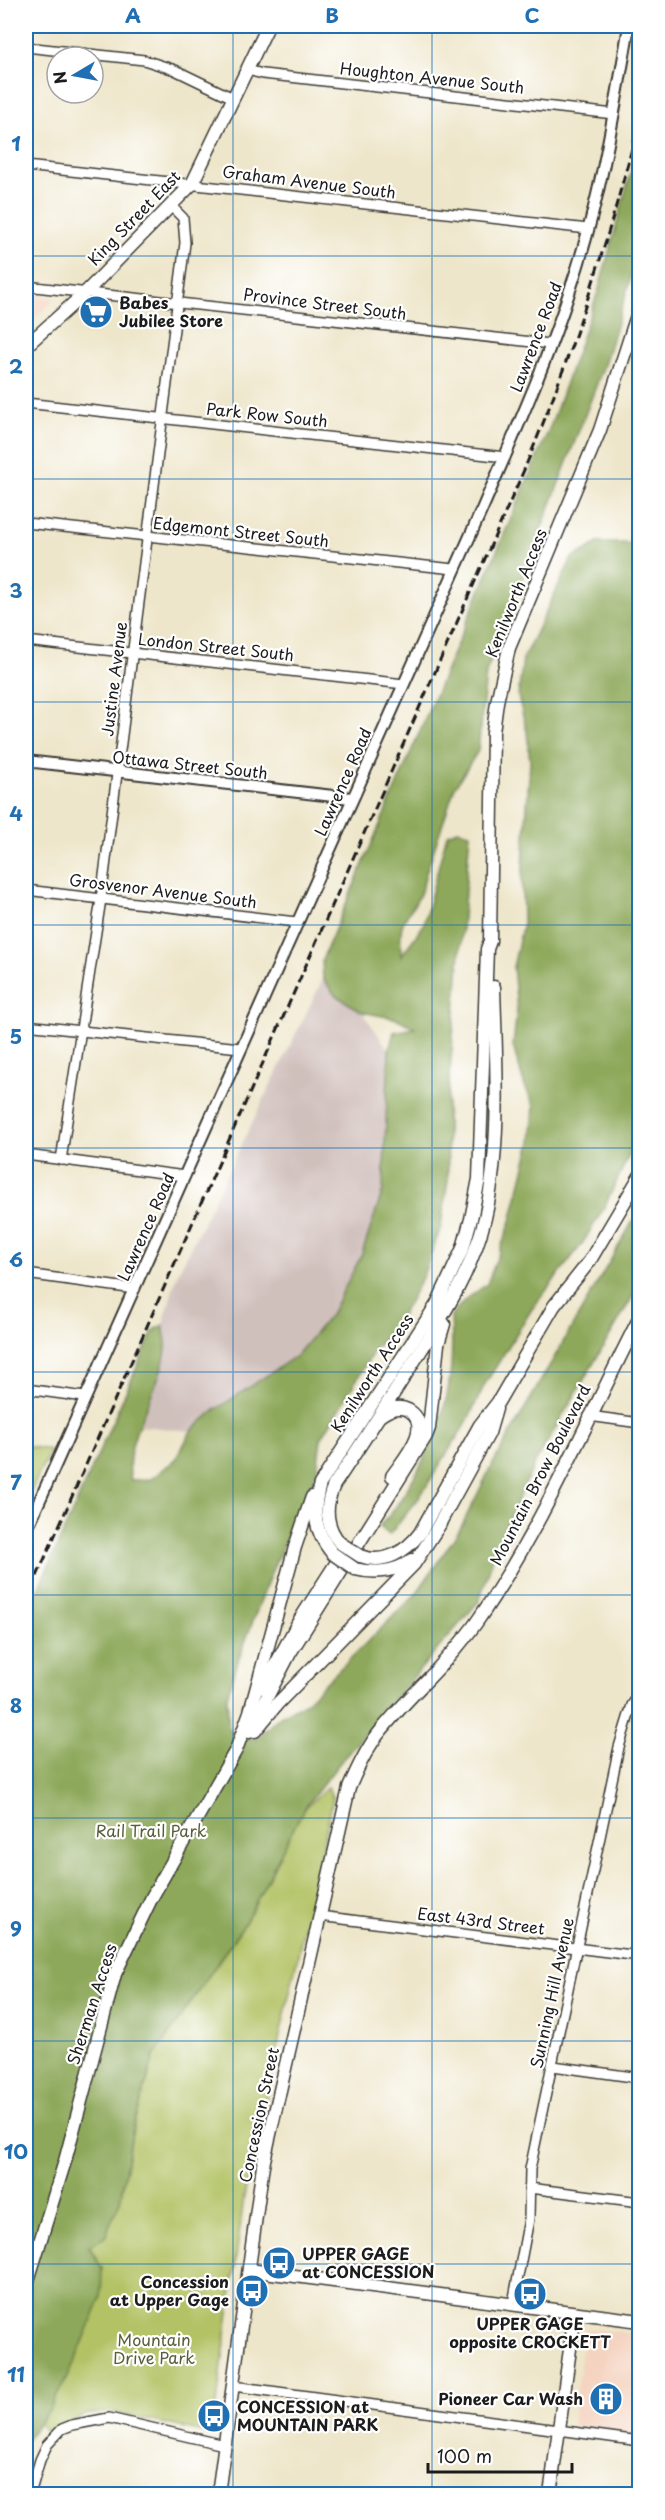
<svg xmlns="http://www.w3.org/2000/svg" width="665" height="2520" viewBox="0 0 665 2520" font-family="'Playpen Sans',sans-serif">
	<rect width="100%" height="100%" fill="#fff"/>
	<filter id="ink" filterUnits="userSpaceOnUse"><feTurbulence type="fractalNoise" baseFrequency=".0167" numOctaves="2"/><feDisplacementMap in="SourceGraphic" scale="12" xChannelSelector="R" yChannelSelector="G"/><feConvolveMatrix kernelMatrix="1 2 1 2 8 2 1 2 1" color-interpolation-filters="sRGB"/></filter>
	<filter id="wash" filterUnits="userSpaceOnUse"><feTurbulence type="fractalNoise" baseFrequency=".008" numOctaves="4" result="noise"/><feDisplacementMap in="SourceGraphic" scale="24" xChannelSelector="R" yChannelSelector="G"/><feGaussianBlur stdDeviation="1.35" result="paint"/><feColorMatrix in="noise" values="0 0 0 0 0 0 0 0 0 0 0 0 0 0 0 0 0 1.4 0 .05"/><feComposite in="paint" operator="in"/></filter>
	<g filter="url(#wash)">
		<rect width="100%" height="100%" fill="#eee6ca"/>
		<g fill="#f4d3c0">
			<polygon points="26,295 56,298 26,327"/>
			<polygon points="585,2328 639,2334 639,2383 633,2435 574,2426 572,2423"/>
		</g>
		<polygon fill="#d0c0bc" points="323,979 335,995 362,1012 389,1050 383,1190 362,1254 331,1314 296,1356 215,1410 191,1431 140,1426 159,1378 167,1347 163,1325 177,1275"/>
		<g fill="#b2c265" stroke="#676f40" stroke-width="1.5">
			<polygon points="26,1446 50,1450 26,1503"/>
			<polygon points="328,1787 333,1799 244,2197 213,2434 111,2412 85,2415 47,2432 39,2423 76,2359 102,2269 89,2245 120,2201 132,2133 154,2056 246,1921 303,1810"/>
		</g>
		<g fill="#8da85a" stroke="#54623b" stroke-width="1.5">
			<path d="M639,142v110l-36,116 -117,305 -8,78 -23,36 -30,89c-3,22 -13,29 -22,47 -4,9 -2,24 -2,33l22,-30 24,-92 11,-4 12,3 -23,275 1,72 -7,47 -18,49 -27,49 -21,24 -54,90 -4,31 -46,103 -33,88 -11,35 2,35 26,9 25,-24 25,-13 111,-109 43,-63 32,-64 142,-246 6,1v64l-103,175 -37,79 -20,61 -141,164 -35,45 -57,111 -92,135 -22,77 -12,68 -15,36 -16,9 13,23 -1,29 -25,61 -27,52 -23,29v-824l127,-285 10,-6c1,8 4,16 3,24 -5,42 -45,90 -35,131l20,-1 25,-20 15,-28 24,-21 81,-54 35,-42 31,-60 21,-64 6,-140 5,-18 21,-4 -17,-9 -36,-7 -27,-17 -12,-16 -1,-19 230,-538 46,-130z"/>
			<path d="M598,543h30l11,4v587l-36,76 -21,34 -50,65 -47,75 -17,36 -49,78 -30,37 -10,-9c16,-14 26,-34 37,-52 31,-58 39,-94 35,-159l14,-15 22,-16 24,-63 20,-79 3,-36 -10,-22 -11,-38 4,-37 -4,-42 10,-44 -1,-43 8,-118 -3,-30 -9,-36 5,-37 49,-101z"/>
		</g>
	</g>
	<g filter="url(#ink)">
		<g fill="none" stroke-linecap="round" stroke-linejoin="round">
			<g stroke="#3c3a36" stroke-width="12">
				<g id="minor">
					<polyline points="26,47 144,60 175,70 233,98"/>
					<polyline points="247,70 263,74 614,114"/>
					<polyline points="26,166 588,229"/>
					<polyline points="26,286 550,344"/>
					<polyline points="26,403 505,457"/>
					<polyline points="26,523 454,569"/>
					<polyline points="26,641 404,684"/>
					<polyline points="26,890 296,922"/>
					<polyline points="26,1025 240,1048"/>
					<polyline points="26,1155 185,1176"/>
					<polyline points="61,1160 101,899 185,243 183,218 171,206"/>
					<polyline points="26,1274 135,1289"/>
					<polyline points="26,1389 85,1397"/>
					<polyline points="589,1416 640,1423"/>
					<polyline points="319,1916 640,1956"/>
					<polyline points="553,2066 640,2078"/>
					<polyline points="529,2188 640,2202"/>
					<polyline points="513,2303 529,2219 530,2169 619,1747 632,1705 640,1693"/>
					<polyline points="233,2386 640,2441"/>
					<polyline points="30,2494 40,2460 47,2445 62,2429 72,2425 109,2418 224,2445"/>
				</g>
			</g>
			<g stroke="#3c3a36" stroke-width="14">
				<g id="tertiary">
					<polyline points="26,761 351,798"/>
					<path d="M26,1531l457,-1024c31,-72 64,-145 88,-220 29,-85 43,-173 58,-261"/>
				</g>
			</g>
			<g stroke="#3c3a36" stroke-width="15">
				<g id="secondary">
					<polyline points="26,346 85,293 192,184 268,26"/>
					<path d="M381,1415c8,-6 17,-10 27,-5 27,15 -5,50 -16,66"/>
					<polyline points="436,1530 489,1433 496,1409"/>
					<path d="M340,1543c-15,-17 -15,-38 -6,-58 27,-40 53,-81 79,-122 29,-46 59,-91 72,-145 17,-75 11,-155 9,-231"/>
					<path d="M332,1553c-18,-22 -20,-43 -12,-69l117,-180 26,-56 8,-29 8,-40 8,-230 3,-8 3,-209 4,-30 12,-54 91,-218 40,-124"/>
					<path d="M360,1556c24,9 46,-4 60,-23l60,-108 18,-23 56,-96 35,-44 51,-86"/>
					<path d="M355,1569c19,5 41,3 57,-9"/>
					<polyline points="263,1688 299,1621 344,1551"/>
					<polyline points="255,1731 278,1703 414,1564 440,1524"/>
					<polyline points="249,1732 290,1653 426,1436 429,1428 438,1344 444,1324"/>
					<polyline points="249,2270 640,2321"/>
					<polyline points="26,2287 65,2161 115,1974 152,1897 236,1750 250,1712 295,1547 312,1497"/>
					<path d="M218,2494l45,-329 86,-377c8,-19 17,-39 30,-55 31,-39 68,-69 97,-110 66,-95 111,-203 164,-306"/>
					<polyline points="550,2494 575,2313"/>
				</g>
			</g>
			<use href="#minor" stroke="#fff" stroke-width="9"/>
			<use href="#tertiary" stroke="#fff" stroke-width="10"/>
			<use href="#secondary" stroke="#fff" stroke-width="12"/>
			<path stroke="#1c1c1c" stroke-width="3" stroke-dasharray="9 4.5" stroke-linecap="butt" d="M26,1601l498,-1131c48,-114 85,-232 116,-352"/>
			<g stroke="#3c3a36" stroke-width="15" stroke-linecap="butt">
				<g id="secondary-bridge">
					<polyline points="340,1543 360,1556"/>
					<polyline points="332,1553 355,1569"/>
				</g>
			</g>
			<use href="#secondary-bridge" stroke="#fff" stroke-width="12"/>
		</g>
	</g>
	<path fill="none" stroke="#1f6fb2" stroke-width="1.5" stroke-opacity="0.55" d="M233,26v2468M432,26v2468M26,256h614M26,479h614M26,702h614M26,925h614M26,1148h614M26,1372h614M26,1595h614M26,1818h614M26,2041h614M26,2264h614"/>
	<defs>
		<g id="supermarket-disc" transform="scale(1.725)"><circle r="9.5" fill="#1f6fb2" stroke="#fff"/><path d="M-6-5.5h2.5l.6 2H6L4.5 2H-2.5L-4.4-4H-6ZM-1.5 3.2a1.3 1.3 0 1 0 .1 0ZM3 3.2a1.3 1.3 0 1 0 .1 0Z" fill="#fff"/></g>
		<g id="bus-disc" transform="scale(1.725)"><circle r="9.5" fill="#1f6fb2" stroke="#fff"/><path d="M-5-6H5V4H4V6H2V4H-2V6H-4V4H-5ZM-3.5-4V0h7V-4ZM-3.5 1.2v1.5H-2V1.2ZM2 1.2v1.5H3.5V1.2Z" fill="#fff"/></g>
		<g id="building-disc" transform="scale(1.725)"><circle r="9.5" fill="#1f6fb2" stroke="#fff"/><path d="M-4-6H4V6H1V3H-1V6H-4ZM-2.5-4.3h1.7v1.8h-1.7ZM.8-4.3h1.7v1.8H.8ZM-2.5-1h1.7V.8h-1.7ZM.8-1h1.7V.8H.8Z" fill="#fff"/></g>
	</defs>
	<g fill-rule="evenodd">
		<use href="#supermarket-disc" x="96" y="312"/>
		<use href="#bus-disc" x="279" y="2263"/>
		<use href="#bus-disc" x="252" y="2291"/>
		<use href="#bus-disc" x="530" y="2294"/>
		<use href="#building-disc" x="606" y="2399"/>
		<use href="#bus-disc" x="214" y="2416"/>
	</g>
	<g text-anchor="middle" stroke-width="4.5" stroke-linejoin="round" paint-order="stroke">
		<g font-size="16" fill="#1c1c1c" stroke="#fff">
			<text transform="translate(432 78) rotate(6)" y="6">Houghton Avenue South</text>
			<text transform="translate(309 182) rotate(7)" y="6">Graham Avenue South</text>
			<text transform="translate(134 218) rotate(-46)" y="6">King Street East</text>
			<text transform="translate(325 304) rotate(7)" y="6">Province Street South</text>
			<text transform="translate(536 337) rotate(-69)" y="6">Lawrence Road</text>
			<text transform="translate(267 415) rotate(6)" y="6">Park Row South</text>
			<text transform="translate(241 532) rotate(6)" y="6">Edgemont Street South</text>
			<text transform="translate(516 593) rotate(-68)" y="6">Kenilworth Access</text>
			<text transform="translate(216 647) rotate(6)" y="6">London Street South</text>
			<text transform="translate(114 679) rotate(-83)" y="6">Justine Avenue</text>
			<text transform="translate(190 765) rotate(6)" y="6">Ottawa Street South</text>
			<text transform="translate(343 782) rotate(-66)" y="6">Lawrence Road</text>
			<text transform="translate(163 891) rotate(7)" y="6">Grosvenor Avenue South</text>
			<text transform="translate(146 1227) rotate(-66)" y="6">Lawrence Road</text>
			<text transform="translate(372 1373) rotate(-57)" y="6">Kenilworth Access</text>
			<text transform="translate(540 1475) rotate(-63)" y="6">Mountain Brow Boulevard</text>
			<text transform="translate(481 1921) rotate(7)" y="6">East 43rd Street</text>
			<text transform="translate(552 1993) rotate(-78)" y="6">Sunning Hill Avenue</text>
			<text transform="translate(92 2004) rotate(-72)" y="6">Sherman Access</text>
			<text transform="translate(259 2115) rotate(-78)" y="6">Concession Street</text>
		</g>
		<g font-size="16" font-weight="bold" fill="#1c1c1c" stroke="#fff" text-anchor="start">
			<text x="119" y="309">Babes<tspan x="119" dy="18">Jubilee Store</tspan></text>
			<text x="302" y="2260">UPPER GAGE<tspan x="302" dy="18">at CONCESSION</tspan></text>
			<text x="229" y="2288" text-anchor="end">Concession<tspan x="229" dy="18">at Upper Gage</tspan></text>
			<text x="530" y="2330" text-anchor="middle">UPPER GAGE<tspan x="530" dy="18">opposite CROCKETT</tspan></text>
			<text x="583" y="2405" text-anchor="end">Pioneer Car Wash</text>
			<text x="237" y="2413">CONCESSION at<tspan x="237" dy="18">MOUNTAIN PARK</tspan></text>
		</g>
		<g font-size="16" fill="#585e39" stroke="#fff">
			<text x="151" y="1837">Rail Trail Park</text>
			<text x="154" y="2346">Mountain<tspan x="154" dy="18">Drive Park</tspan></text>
		</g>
	</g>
	<rect width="665" height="2520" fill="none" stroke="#fff" stroke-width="66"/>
	<g transform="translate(75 75) rotate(260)"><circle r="28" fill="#ffffff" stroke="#a4a4a4" stroke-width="1.5"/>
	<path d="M0-4.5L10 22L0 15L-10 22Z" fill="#1f6fb2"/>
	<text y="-9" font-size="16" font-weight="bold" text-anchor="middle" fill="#1c1c1c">N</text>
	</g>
	<path d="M428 2463v9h144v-9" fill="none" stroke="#1c1c1c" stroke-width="3"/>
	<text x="437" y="2463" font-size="18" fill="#1c1c1c" stroke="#ffffff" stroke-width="4.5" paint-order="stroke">100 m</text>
	<rect x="33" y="33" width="599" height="2454" fill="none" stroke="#1f6fb2" stroke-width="2"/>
	<g font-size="20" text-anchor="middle" font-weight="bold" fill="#1f6fb2">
		<text x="133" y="23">A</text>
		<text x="332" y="23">B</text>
		<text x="532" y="23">C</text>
		<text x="16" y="151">1</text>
		<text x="16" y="374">2</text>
		<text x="16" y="598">3</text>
		<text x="16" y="821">4</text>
		<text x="16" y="1044">5</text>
		<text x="16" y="1267">6</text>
		<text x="16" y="1490">7</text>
		<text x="16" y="1713">8</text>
		<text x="16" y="1936">9</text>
		<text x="16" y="2159">10</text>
		<text x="16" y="2382">11</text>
	</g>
</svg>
